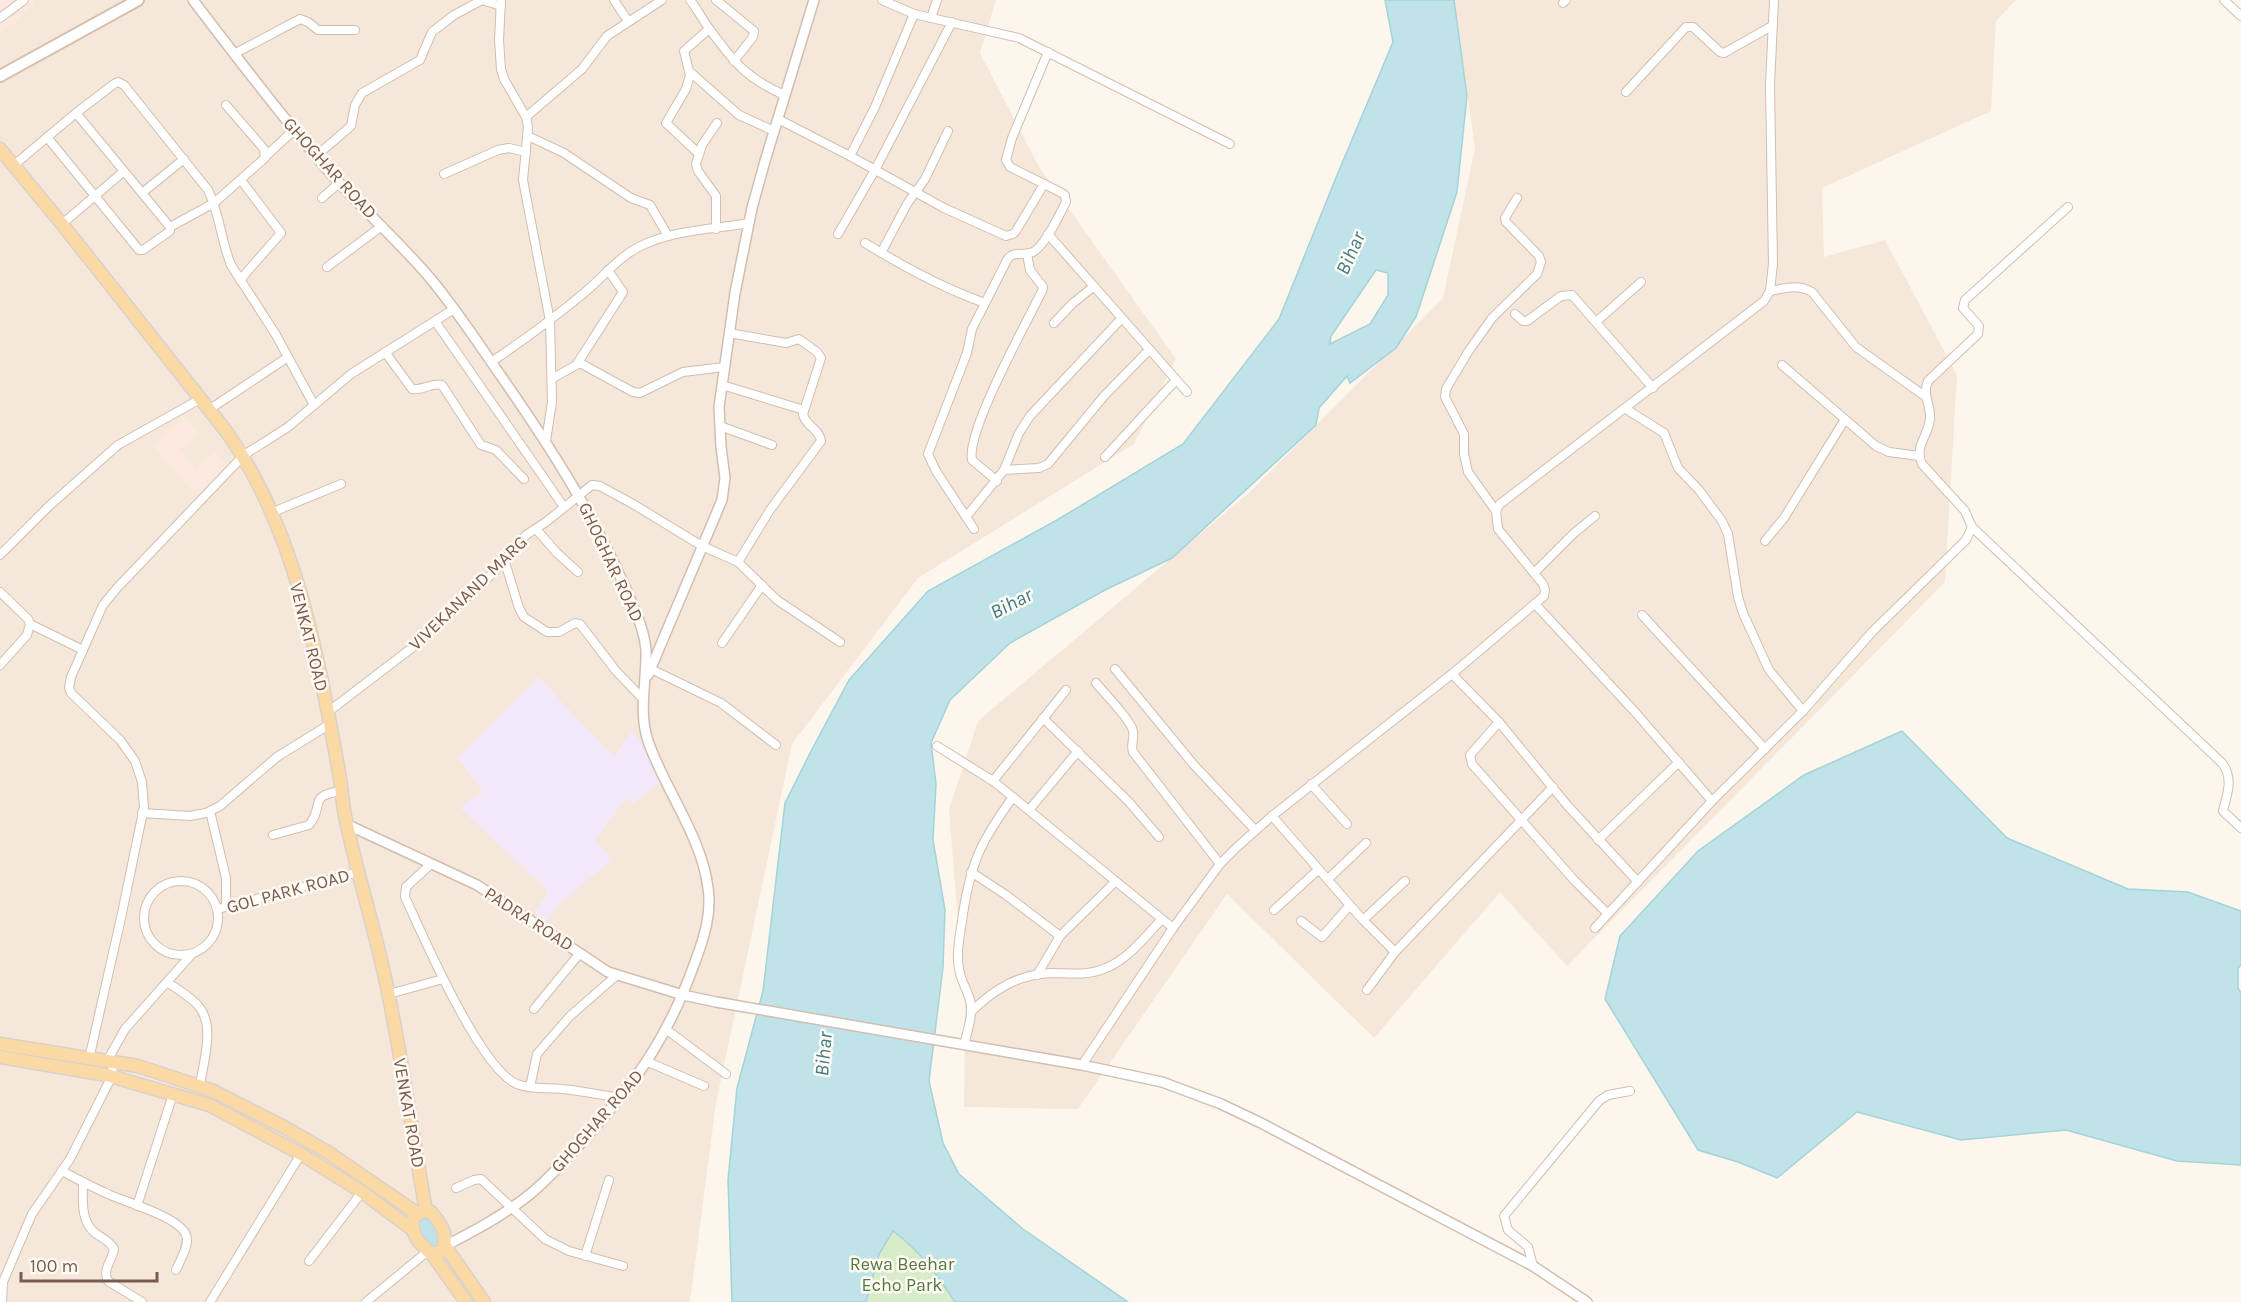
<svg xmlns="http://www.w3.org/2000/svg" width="2241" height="1302" viewBox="0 0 2241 1302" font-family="Karla,sans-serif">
	<rect width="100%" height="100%" fill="#fdf6ec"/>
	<g fill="#f5e8da">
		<polygon points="0,0 996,0 980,53 1039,167 1176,359 1134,444 918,578 792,744 716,1103 690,1302 0,1302"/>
		<polygon points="1454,0 2016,0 1996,21 1991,111 1822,188 1824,257 1885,240 1957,375 1945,582 1567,966 1500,892 1374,1038 1227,894 1078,1109 964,1107 965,1008 949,810 978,721 1251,491 1443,298 1475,148"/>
	</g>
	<g fill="#fde8e0">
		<polygon points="0,0 32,0 35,4 0,33"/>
		<polygon points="184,417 199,433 180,450 196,468 215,452 228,466 196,495 153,446"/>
	</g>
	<polygon fill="#f3e8fa" points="538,677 614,757 633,730 663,780 633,804 626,798 595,840 612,859 556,907 547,922 535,912 548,891 460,808 483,792 458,758"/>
	<path fill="#d8ecc9" d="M893,1231c26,20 44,42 62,71h-89l13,-48z"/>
	<g fill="#bfe3e8" stroke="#a5d3da" stroke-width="1.5" fill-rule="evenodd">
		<path d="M1385,0h69l13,96 -10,96 -41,125 -20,31 -46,35 -3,-7 -28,32 -3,17 -144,133 -67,32 -95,53 -60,57 -19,43 5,41 -3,56 12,70 -2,57 -14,114 14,62 16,31 64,55 105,73h-173c-18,-28 -35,-51 -62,-71l-14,23 -13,48h-134l-4,-122 9,-92 26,-97 22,-188 25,-50 39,-73 79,-89 129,-71 126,-76 96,-125 56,-139 58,-138zM1376,270l12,3v22l-18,29 -40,20 1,-8z"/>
		<polygon points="1902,731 2007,838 2128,889 2188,892 2241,911 2241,965 2238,968 2238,988 2241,993 2241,1165 2177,1161 2066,1130 1961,1140 1857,1112 1777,1178 1738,1162 1698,1150 1605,999 1620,936 1698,851 1804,775"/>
		<polygon points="423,1211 440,1223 440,1252 424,1248 414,1216"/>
	</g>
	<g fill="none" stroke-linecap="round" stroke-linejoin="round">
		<g stroke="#d1beb0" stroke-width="10">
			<g id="minor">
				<polyline points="501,0 499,40 501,69 504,79 526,117 528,127 523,180 550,321 552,402 546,441"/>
				<polyline points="614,0 628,21"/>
				<path d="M690,0c8,10 13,21 21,31 24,33 36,47 73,64"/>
				<polyline points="716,0 754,31 753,37 734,61"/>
				<polyline points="882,0 914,14 1019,38 1230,144"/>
				<polyline points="2224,0 2241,16"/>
				<polyline points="1563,3 1566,0"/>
				<polyline points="0,18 24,0"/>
				<polyline points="931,18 937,0"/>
				<polyline points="234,54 300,19 308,22 318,30 355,30"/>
				<polyline points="689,71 739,115 774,131"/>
				<polyline points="1626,92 1686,27 1693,27 1720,52 1724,53 1772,26"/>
				<polyline points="526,117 582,69 607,36 662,0"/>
				<polyline points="778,119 850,156 944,208 1006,236 1013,234 1016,231 1044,184"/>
				<polyline points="528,136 564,153 631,198 650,205 668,236"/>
				<polyline points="47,137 139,250 143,250 170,231 170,227 76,113"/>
				<polyline points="698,153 666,123 686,89 690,75 684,51 709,29"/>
				<polyline points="266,156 294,130"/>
				<polyline points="316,156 351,126 355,105 362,93 420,60 432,32 454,15 482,0 501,6"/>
				<polyline points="850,156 875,107 914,14"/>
				<path d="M14,165l62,-52 38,-29 4,-2 6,3 84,105c12,24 13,51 23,75l45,70 38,70"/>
				<polyline points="444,174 498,150 509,148 526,152"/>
				<polyline points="142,193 184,159"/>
				<polyline points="322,198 339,183"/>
				<polyline points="62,224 123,172"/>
				<polyline points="170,227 214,203 265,158 264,149 226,105"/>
				<polyline points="716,229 716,196 698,171 696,164 702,145 717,123"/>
				<polyline points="838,234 875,170 952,22"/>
				<polyline points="1048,234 1187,392"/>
				<path d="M865,243c39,24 77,45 120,60"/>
				<polyline points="881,253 907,204 925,179 948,131"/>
				<polyline points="327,267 382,226"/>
				<polyline points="240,280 281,233 241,180"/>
				<path d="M1770,291c16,-3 28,-7 42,1l44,55 70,50"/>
				<polyline points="1515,314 1523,321 1527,321 1561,296 1572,295 1653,388"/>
				<polyline points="435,321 564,507"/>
				<polyline points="1596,322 1641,282"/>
				<polyline points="1054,323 1072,304 1093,287"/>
				<path d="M729,333l57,10 13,-4 18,13 4,6 -18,56c2,12 17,15 18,27l-51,69 -32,52"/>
				<path d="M385,352l27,37c10,2 20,-7 30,-4l39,60 15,5 28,29"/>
				<path d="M491,362c33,-22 63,-44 93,-69 21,-17 35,-38 61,-49 31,-14 70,-15 104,-21"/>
				<polyline points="577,364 623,292 608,270"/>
				<polyline points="1782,365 1876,446 1889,452 1919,456"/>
				<polyline points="553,378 580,363 633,392 640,393 683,372 724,367"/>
				<polyline points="722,385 804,410"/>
				<polyline points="210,409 288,357"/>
				<polyline points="1626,409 1664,433 1678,468 1699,490 1722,521 1728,534 1738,597 1743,613 1769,670 1803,711"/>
				<polyline points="720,426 772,445"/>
				<polyline points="1105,457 1176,380"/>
				<polyline points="1004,470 1039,468 1048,464 1104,396 1149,350"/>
				<path d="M997,481l-25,-21c-6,-29 55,-138 70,-169l1,-4 -13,-17 -3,-16"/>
				<polyline points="1496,511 1468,472 1464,454 1464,434 1445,397 1446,389 1468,352 1492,318 1537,274 1541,262 1539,256 1506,222 1505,218 1517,198"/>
				<polyline points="273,512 341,484"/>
				<polyline points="966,517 1004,470 1019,433 1030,416 1121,319"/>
				<path d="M1972,527l250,236c12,16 5,31 1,48l18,17"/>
				<polyline points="536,529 557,553 578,572"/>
				<path d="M974,529l-38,-58 -8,-17 39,-101 5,-24 35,-69c6,-10 17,-4 26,-8 12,-6 27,-38 33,-50l-1,-7 -3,-2 -52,-26 -4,-7 6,-22 36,-86"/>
				<polyline points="1765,541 1784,518 1844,421"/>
				<polyline points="0,555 48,507 118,445 202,398"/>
				<polyline points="504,559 519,608 524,617 547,632 559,632 575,623 580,624 616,671 643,699"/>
				<polyline points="1534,573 1573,534 1595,516"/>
				<polyline points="0,592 28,619 30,624 27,635 0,665"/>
				<polyline points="1535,604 1635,712 1712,801"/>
				<polyline points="1642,615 1765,749"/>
				<polyline points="30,624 83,650"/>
				<polyline points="722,643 762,585"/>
				<polyline points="651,669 721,703 776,745"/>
				<polyline points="1115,669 1194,765 1255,830"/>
				<polyline points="1452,674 1499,722 1567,805 1638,882"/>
				<path d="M1096,683c9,11 31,33 36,45 4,8 -2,16 1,24l87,112"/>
				<polyline points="328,712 413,647 492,574 526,535 546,522 592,485 600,486 633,504 702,546 738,562 777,600 840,642"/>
				<polyline points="1043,718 1129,802 1159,837"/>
				<polyline points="1499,722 1470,755 1472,764 1574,880 1608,914"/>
				<polyline points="937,746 993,781 1173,928"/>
				<polyline points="993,781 1066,690"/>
				<polyline points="1311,784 1347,824"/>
				<polyline points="1029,810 1078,751"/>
				<polyline points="210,811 226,878 226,907"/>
				<polyline points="142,813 190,816 206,813 220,806 277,757 330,724"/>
				<polyline points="1272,816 1363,920 1395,952"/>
				<path d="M273,835l36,-10c17,-21 -3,-29 33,-34"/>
				<polyline points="1598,840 1679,762"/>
				<path d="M431,864l-25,23 -1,10c18,39 75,172 112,187 14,6 30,3 45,5 20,2 39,6 59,9"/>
				<polyline points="971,872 1006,895 1060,936"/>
				<polyline points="1328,879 1366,843"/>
				<circle cx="181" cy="918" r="37"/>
				<polyline points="218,909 359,872"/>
				<polyline points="1274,910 1319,869"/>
				<polyline points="1363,920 1405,881"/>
				<polyline points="1301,921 1322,937 1350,905"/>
				<path d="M1595,928l117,-127 91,-90 69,-79 94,-92 6,-13 -7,-16 -43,-47c-8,-18 6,-27 8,-45 1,-14 -8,-25 -2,-38l50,-47 1,-8 -16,-18 2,-8 103,-93"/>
				<polyline points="1037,975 1060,936 1115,882"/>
				<path d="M167,982c11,8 25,15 33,26 15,20 3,55 0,78"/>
				<polyline points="1367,990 1395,952 1553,787"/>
				<polyline points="389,994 443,979"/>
				<polyline points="534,1009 580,953"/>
				<path d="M971,1012c23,-23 48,-38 81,-39 19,0 36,3 54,-5 22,-9 39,-31 55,-48"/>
				<polyline points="667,1030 726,1074"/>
				<path d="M964,1045c3,-13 10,-32 6,-45 -5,-16 -11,-21 -12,-40 -1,-15 3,-30 5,-46 8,-53 19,-74 50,-117"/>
				<polyline points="89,1059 121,918 144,807 142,782 135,761 120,740 71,693 69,688 71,677 103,605 117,588 244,455 288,427 351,374 454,309"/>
				<polyline points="107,1061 125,1029 191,955"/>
				<polyline points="648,1062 704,1086"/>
				<polyline points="1082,1065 1173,928 1220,864 1237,847 1272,816 1452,674 1544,596 1545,590 1543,584 1498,529 1496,511 1500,504 1764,301 1770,291 1773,264 1770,85 1774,0"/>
				<polyline points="530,1087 537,1054 570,1016 617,975"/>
				<path d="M62,1171c15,8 30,16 46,23 17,8 72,23 78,41 4,10 -6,25 -10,35"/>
				<path d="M83,1182c0,18 -3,38 12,51 7,5 15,8 19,16 -2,12 -12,20 -6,32l34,21"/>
				<polyline points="456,1188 474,1180 481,1179 545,1239 569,1251 623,1266"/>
				<polyline points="137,1206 173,1094"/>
				<polyline points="585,1256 609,1180"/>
				<polyline points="309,1261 362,1192"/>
				<polyline points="1533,1266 1528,1247 1508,1230 1504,1216 1599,1101 1608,1095 1630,1091"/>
				<polyline points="2,1302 3,1282 32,1214 70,1159 112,1076 113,1062"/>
				<polyline points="210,1302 301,1154"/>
				<polyline points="366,1302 428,1251"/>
			</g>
		</g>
		<g stroke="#d1beb0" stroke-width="12">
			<g id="tertiary">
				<path d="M193,0c41,54 83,109 127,161 34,41 75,76 110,117 26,31 48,65 71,98 53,76 101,152 135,237 5,12 9,24 10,37 1,30 -8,61 2,91 16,47 54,96 60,147 4,25 -4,50 -13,74 -26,73 -56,116 -107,173 -19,21 -37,42 -59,60 -25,20 -55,36 -84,51"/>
				<polyline points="648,675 722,500 725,478 721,447 719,407 735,293 752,208 765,161 814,0"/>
				<polyline points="346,824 477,885 608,972 683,995 716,1002 1082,1065 1162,1082 1221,1104 1261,1123 1533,1266 1587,1302"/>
			</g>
		</g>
		<g stroke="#d6c0b0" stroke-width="14">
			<polyline id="secondary" points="0,76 138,0"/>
		</g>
		<g stroke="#dad1cd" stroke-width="15">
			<g id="primary">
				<path d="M0,149l62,75 164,207c69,97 91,220 112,336 4,19 4,39 9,58 12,56 30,111 41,167 15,73 25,146 38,219"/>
				<polyline points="0,1044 138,1066 211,1090 286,1128 329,1153 418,1214"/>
				<polyline points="0,1057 107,1075 209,1105 301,1154 362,1192 413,1230"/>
				<path d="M423,1211l8,1c10,12 20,25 9,40l-8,2c-13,-10 -23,-21 -18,-38z"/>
				<polyline points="445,1246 484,1302"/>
				<polyline points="432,1254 466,1302"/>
			</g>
		</g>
		<use href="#minor" stroke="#fff" stroke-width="8"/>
		<use href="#tertiary" stroke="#fff" stroke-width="9"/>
		<use href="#secondary" stroke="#fff" stroke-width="10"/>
		<use href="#primary" stroke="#fbd9a5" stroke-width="12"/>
	</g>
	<g text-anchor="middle" stroke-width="5" stroke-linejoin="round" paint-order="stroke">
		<g font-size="18" fill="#7a5c4d" stroke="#fffaf3">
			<text transform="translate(330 168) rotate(48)" y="6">GHOGHAR ROAD</text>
			<text transform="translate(611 562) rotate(65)" y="6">GHOGHAR ROAD</text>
			<text transform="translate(468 593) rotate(-44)" y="6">VIVEKANAND MARG</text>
			<text transform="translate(309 637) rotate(76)" y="6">VENKAT ROAD</text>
			<text transform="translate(288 891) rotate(-15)" y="6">GOL PARK ROAD</text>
			<text transform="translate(529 919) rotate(33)" y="6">PADRA ROAD</text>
			<text transform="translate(409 1113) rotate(80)" y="6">VENKAT ROAD</text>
			<text transform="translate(597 1121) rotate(-49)" y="6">GHOGHAR ROAD</text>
		</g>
		<g font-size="18" fill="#537a41" stroke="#fffaf3">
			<text x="902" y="1270">Rewa Beehar<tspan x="902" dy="21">Echo Park</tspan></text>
		</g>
		<g font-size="20" font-style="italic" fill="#437c86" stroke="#fffaf3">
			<text transform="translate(1350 253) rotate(-66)" y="7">Bihar</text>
			<text transform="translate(1011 603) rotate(-27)" y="7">Bihar</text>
			<text transform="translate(823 1054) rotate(-85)" y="7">Bihar</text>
		</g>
	</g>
	<path d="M21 1272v9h136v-9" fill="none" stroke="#7a5c4d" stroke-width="3"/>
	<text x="30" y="1272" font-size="18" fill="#7a5c4d" stroke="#fffaf3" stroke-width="4.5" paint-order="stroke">100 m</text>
</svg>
